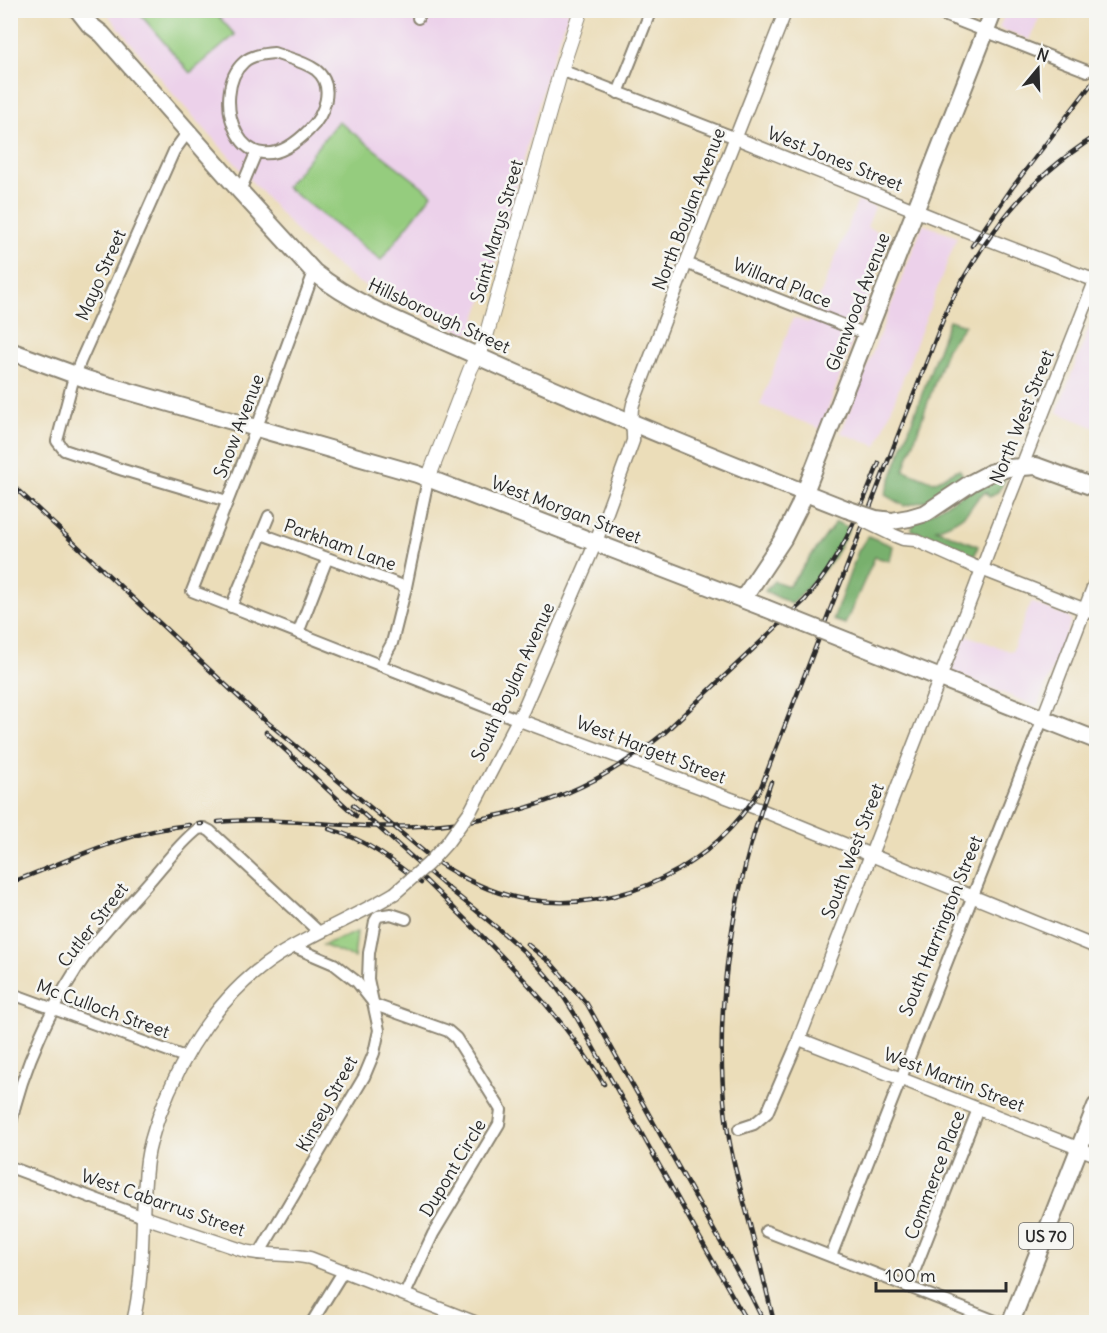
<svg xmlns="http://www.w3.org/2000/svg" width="1107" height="1333" viewBox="0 0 1107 1333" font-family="Delius,sans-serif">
	<rect width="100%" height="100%" fill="#f6f6f2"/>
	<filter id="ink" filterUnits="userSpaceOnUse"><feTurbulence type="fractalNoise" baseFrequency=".0167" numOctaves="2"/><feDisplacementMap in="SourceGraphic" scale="12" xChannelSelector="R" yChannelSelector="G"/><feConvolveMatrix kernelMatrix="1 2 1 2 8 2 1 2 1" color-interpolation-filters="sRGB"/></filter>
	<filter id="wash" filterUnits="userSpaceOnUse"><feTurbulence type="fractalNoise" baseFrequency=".008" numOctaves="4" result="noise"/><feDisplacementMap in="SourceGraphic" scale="24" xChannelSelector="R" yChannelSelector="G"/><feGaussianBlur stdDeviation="1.35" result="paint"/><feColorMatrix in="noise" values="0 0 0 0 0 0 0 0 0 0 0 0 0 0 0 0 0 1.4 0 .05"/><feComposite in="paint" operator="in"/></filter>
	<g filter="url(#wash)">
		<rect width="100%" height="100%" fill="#ebddb9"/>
		<g fill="#ecd1ea">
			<polygon points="106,11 569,11 545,81 499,253 472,330 466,334 382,295 358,282 307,243 173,94 113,21"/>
			<polygon points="1006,11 1042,11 1030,40 999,28"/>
			<polygon points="858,201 875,207 867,227 890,237 821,429 760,405 793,318 809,323"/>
			<polygon points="923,224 957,237 877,446 841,433"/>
			<polygon points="1096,309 1096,428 1057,412"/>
			<polygon points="1031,602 1068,617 1071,621 1038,705 1035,706 952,672 953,665 966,635 1012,652"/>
		</g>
		<g fill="#95cc7e" stroke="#607c54" stroke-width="1.5">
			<polygon points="144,11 214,11 235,35 190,73 140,14"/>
			<polygon points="338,121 432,194 381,260 286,187"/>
			<polygon points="357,932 354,958 323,945"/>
		</g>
		<g fill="#78b06d" stroke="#526e4c" stroke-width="1.5">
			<polygon points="949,320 965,325 947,348 904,470 934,482 959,469 963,475 929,500 904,506 885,495"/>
			<path d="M1000,473l5,6c-3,8 -8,16 -16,18l-3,-5c-9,5 -10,9 -16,17 -8,10 -22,16 -34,20l42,17 -3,9h-6l-57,-25 1,-7z"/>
			<polygon points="836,522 850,528 831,562 792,604 765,591 774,581 789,586"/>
			<polygon points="868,536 893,546 890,561 875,557 845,624 833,620 858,551"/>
		</g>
	</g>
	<g filter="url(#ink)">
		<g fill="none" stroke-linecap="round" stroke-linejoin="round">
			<g stroke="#8b8472" stroke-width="14">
				<g id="minor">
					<polyline points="931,10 1087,71"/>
					<polyline points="418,18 421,10"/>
					<path d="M274,53c14,5 29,8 42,17 20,16 8,46 -7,60 -69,70 -101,-37 -65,-68 8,-7 19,-8 30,-9z"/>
					<polyline points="561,70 736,138"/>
					<polyline points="618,93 651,10"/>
					<polyline points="188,132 174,151 80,362 72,384 57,441 64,450 123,470 227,501"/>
					<polyline points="240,191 256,153"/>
					<polyline points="686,263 866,334"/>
					<polyline points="314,272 260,419 192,591 519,720"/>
					<polyline points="262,534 406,587"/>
					<polyline points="231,607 269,516"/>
					<polyline points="298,633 327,559"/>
					<polyline points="380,665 392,643 406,587 428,479"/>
					<polyline points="294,947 334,964 357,982 375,1005 448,1031 456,1038 501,1110 499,1124 433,1234 405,1294"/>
					<polyline points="10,993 185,1057"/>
					<path d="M10,1127c12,-59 43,-126 78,-175 18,-24 40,-46 60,-69 16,-18 31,-39 50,-54l6,-1 6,3 109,101"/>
					<polyline points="739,1129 754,1124 767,1113 799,1039"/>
					<polyline points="10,1167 141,1216"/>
					<polyline points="766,1231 998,1322"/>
					<polyline points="259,1254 364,1077 374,1053 379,1030 368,979 369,953 375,921 378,916 391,914 406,919"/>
					<polyline points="831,1256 1043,718"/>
					<polyline points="908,1287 978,1109"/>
					<polyline points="312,1322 344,1270"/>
				</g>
			</g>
			<g stroke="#8b8472" stroke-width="15">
				<g id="tertiary">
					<polyline points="736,138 959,228 1096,281"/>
					<polyline points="1096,279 995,534 975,588 799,1039 1096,1155"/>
					<polyline points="893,535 903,539 915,540 971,565 1096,614"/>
					<polyline points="1043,718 1096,580"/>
					<polyline points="519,720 761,810 1096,947"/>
					<path d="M471,810l52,-100 73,-168 37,-101c1,-13 -4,-25 0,-37l53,-141 100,-253"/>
					<path d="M141,1216l104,35c21,5 43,2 65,7l164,64"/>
					<path d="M133,1322c13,-53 7,-108 14,-162 2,-15 7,-30 12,-44 23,-63 62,-124 120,-161 37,-23 78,-39 116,-62"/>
				</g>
			</g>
			<g stroke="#8b8472" stroke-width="16">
				<polyline id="secondary" points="428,479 470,370 485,340 561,70 581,10"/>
			</g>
			<g stroke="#8b8472" stroke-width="20">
				<g id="primary">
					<path d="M78,10l11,14 13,10 138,157 74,81c46,37 107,58 161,83 122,55 246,105 371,154"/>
					<polyline points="10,351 89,380 417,474 765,608"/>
					<polyline points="892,521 909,518 926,513 971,483 990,473 1008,468 1036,466 1096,488"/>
					<polyline points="743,599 783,539 799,507 994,10"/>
					<polyline points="850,642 1096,740"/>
					<polyline points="1011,1322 1096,1106"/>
				</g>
			</g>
			<use href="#minor" stroke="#fff" stroke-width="10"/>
			<use href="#tertiary" stroke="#fff" stroke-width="12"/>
			<use href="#secondary" stroke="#fff" stroke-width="14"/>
			<use href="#primary" stroke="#fff" stroke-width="16"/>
			<g stroke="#2b2b2b" stroke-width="4.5">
				<g id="rail">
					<polyline points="972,246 1012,188 1096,78"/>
					<polyline points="10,483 261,718"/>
					<path d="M255,712l179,148c29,19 63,36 97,40 91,13 185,-34 230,-113l187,-480c37,-72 79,-128 148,-171"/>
					<polyline points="266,732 356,816"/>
					<path d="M771,782c-37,100 -59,229 -45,336 4,35 14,69 23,103 9,34 17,68 25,101"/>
					<path d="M353,805c30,26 59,53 90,79 48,39 99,75 131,129l173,309"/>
					<path d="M218,822c49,-5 97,2 146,4 112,5 212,-20 299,-92l142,-134c37,-43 53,-85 74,-137"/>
					<polyline points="199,824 202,824"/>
					<path d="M329,829c35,9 64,32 92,54"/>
					<path d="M416,871c67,66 139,132 188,213"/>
					<path d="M10,883c58,-22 117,-52 179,-58"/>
					<polyline points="527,944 551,963 587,1004 752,1298 764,1322"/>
				</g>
			</g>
			<use href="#rail" stroke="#f6f6f2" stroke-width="2" stroke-dasharray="7" stroke-linecap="butt"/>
			<g stroke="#8b8472" stroke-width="15" stroke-linecap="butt">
				<g id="tertiary-bridge">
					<polyline points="864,521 893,535"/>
					<polyline points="395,893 428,864 447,843 471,810"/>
				</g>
			</g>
			<g stroke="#8b8472" stroke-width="20" stroke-linecap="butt">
				<g id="primary-bridge">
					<polyline points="846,509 876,519 892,521"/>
					<polyline points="765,608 850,642"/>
				</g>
			</g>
			<use href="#tertiary-bridge" stroke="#fff" stroke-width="12"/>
			<use href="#primary-bridge" stroke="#fff" stroke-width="16"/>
		</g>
	</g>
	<g text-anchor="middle" stroke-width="5" stroke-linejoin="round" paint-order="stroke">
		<rect fill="#f6f6f2" stroke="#686867" stroke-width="1.5" x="1019" y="1223" width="54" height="26" rx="4.5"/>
		<g font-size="16" font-weight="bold" fill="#2b2b2b">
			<text x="1046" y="1242">US 70</text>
		</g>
		<g font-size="18" fill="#2b2b2b" stroke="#f6f6f2">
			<text transform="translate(835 159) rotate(22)" y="6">West Jones Street</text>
			<text transform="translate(689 209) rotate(-69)" y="6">North Boylan Avenue</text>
			<text transform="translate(497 231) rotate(-74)" y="6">Saint Marys Street</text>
			<text transform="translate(101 275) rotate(-66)" y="6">Mayo Street</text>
			<text transform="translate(782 283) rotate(22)" y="6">Willard Place</text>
			<text transform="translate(858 302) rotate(-69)" y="6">Glenwood Avenue</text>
			<text transform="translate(439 316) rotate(25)" y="6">Hillsborough Street</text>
			<text transform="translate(1022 417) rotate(-68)" y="6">North West Street</text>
			<text transform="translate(239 426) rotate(-69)" y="6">Snow Avenue</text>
			<text transform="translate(566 510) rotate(21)" y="6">West Morgan Street</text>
			<text transform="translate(340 545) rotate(20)" y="6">Parkham Lane</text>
			<text transform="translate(513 682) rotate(-65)" y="6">South Boylan Avenue</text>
			<text transform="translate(651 750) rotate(21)" y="6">West Hargett Street</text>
			<text transform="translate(853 851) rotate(-69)" y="6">South West Street</text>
			<text transform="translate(93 925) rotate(-52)" y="6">Cutler Street</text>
			<text transform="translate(941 926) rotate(-68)" y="6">South Harrington Street</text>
			<text transform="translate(103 1009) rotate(20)" y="6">Mc Culloch Street</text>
			<text transform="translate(954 1080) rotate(21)" y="6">West Martin Street</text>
			<text transform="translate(327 1104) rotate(-61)" y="6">Kinsey Street</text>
			<text transform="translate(453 1168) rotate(-59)" y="6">Dupont Circle</text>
			<text transform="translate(935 1175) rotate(-69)" y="6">Commerce Place</text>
			<text transform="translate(163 1203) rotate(19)" y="6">West Cabarrus Street</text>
		</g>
	</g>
	<rect width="1107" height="1333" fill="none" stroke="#f6f6f2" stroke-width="36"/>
	<g transform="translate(1038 69) rotate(19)" stroke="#f6f6f2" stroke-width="4.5" paint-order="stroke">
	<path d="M0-4.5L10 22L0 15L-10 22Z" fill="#2b2b2b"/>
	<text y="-9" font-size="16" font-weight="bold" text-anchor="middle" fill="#2b2b2b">N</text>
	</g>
	<path d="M876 1282v9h130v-9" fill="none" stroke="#2b2b2b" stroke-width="3"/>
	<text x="885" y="1282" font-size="18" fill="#2b2b2b" stroke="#f6f6f2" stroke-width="4.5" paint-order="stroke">100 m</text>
</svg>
